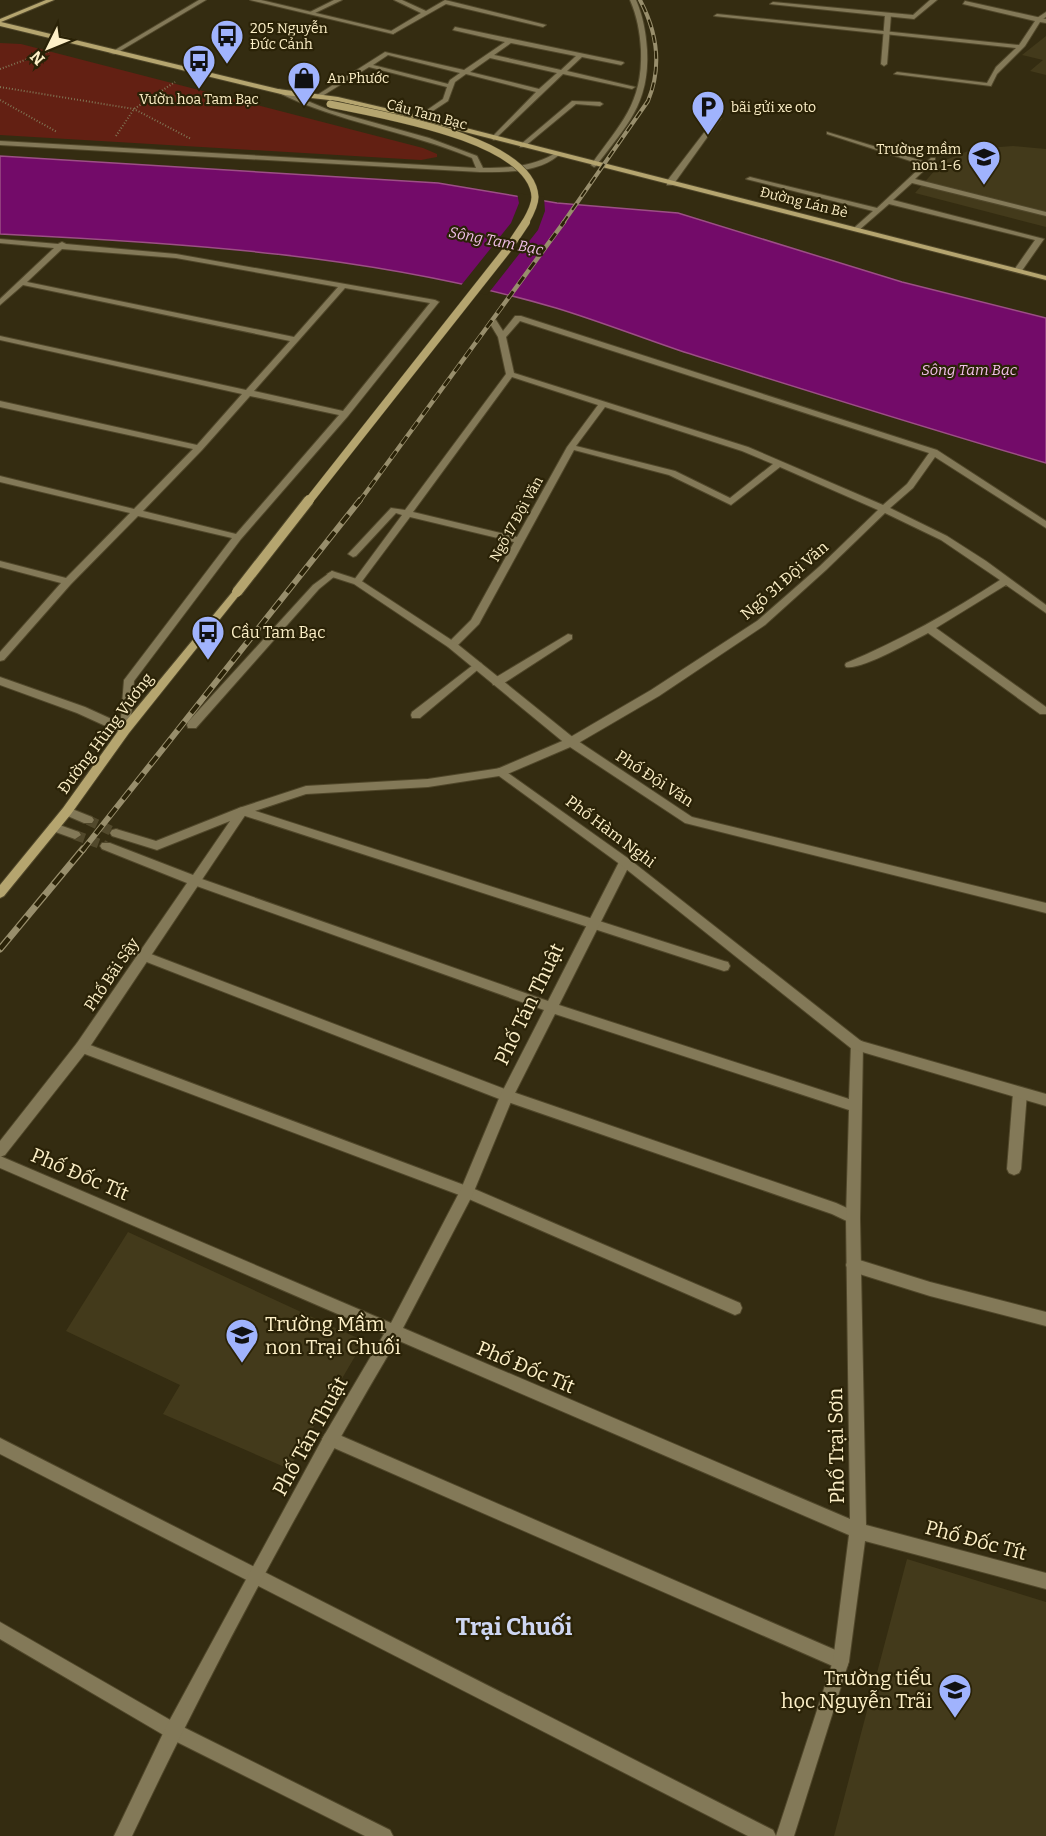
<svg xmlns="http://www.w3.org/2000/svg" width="1046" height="1836" viewBox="0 0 1046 1836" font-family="Bitter,serif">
	<rect width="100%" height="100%" fill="#342c11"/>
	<g fill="#433a1b">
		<polygon points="1046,36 1046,75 1030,71 1043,60 1022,55"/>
		<polygon points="1013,146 1046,149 1046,227 915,193 943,161 973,149"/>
		<polygon points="128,1232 364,1341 289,1469 163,1414 180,1385 66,1331"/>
		<polygon points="907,1559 1046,1602 1046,1836 834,1836"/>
	</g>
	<polygon fill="#632013" points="0,43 21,44 423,148 437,154 437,157 421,160 0,135"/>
	<path fill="#730b69" stroke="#9c4f85" stroke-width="1.5" d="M0,156l438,27 119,20 121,10 224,69 144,36v145c-121,-35 -241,-73 -362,-111 -42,-14 -85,-31 -128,-44 -180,-53 -370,-65 -556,-74z"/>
	<polygon fill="#342c11" points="517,193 544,197 545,211 538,230 487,295 459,288 511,223 519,203"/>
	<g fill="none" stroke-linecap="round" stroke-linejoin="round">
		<g stroke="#52492c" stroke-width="10" stroke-dasharray="10 5" stroke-linecap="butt">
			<polyline points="88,820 116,833"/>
			<polyline points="75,835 106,846"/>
		</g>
		<g stroke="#50472a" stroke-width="2">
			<g id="service">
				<polygon points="199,0 206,0 115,54 110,53"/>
				<polygon points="334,0 342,0 313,14 308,13"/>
				<polygon points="394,0 402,0 426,11 445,0 546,25 543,27 446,4 393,34 391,31 421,13"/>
				<path d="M630,0h6c7,16 10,33 11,50 3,54 -21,76 -51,116l-2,1 -3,-2c29,-41 52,-61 50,-115 -1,-18 -4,-34 -11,-50z"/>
				<polygon points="1046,12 1046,17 1041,20 1037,20 1037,18"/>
				<polygon points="888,13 891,15 887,64 884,66 881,64 885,15"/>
				<path d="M455,27l168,35 1,1 -3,2 -39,-8 -15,14 68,16 -3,2 -69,-15 -69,66 -2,-1v-2l44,-45 -70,-18 -11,8 -7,19 -29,19 -2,-1v-2l26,-18 4,-12 -78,-20 -50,31 -5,-1 71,-45 79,18 41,-28 -52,-12zM511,43l65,13 -15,14 -67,-15zM388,55l72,18 -10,7 -2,4 -75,-19zM490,58l67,15 -18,16 -69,-17z"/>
				<polygon points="572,101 600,102 603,104 600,106 576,104 524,147 520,147 520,145"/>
				<polygon points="716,117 721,118 673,185 667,185 667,181"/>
				<polygon points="827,132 926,162 931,158 935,158 935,160 915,179 1046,212 1046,216 912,183 893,200 1044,239 1021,272 1018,272 1014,270 1035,240 889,204 858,231 855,231 855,227 873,211 746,179 750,177 877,208 923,165 827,134"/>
				<path d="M0,239l58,5 4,-2 4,2 110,10 259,46 4,2 -91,114 -107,123 -107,142 -4,49 -5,4 -5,-4 4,-50 108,-142 -94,-22 -67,68 -67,76 -4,1v-9l61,-69 -61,-16v-6l66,17 64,-65 -130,-31v-6l134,33 59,-60 -193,-42v-6l197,44 45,-51 -242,-54v-4l246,54 44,-49 -267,-56 -23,20v-6l54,-51 -54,-5zM62,249l114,9 162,29 -44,50 -267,-55zM345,288l85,15 -87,108 -89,-20zM250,396l89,19 -103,119 -93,-23 59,-61z"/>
				<path d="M515,316h6l416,134 109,71v7l-111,-71 -22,31 -23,20 57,28 39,25 60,44v8l-40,-28 -70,43 110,79v7h-6l-112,-81c-16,8 -66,37 -82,34l-1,-2 1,-2c55,-23 105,-51 154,-83l-59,-40 -56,-27 -59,57 -61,55 -106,71 -84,49 -70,30h-8l-2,-3 2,-3 70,-30 84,-49 106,-69 63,-55 58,-56 -98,-43 -49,38 -62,-30 -95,-25 -95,174 -23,23h-8v-4l23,-23 43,-78 -104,-25 -50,67h-6v-4l48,-65 -6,-2 -40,43 -3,1 -5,-3 43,-46 14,2 101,-136 -8,-37 -9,-15 7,-2 7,11zM520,321l409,132 -22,31 -24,21 -135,-58 -234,-74 -8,-36zM512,377l86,28 -31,42 -50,90 -104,-25zM605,407l137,44 31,13 -43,34 -55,-27 -99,-25z"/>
				<polygon points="332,571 337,574 335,576 319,589 196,728 188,728 187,725 188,722 313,585"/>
				<polygon points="568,634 572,635 572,639 501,685 493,685 492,682 493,679"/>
				<polygon points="477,662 481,663 482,665 481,667 420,718 412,718 411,715 412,712"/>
				<polygon points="243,807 724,961 728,962 730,966 728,970 724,971 239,814 237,811 239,808"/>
				<polygon points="143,951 510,1091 836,1203 858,1213 860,1218 858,1223 853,1224 832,1214 502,1100 139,959 137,956 139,953"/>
				<polygon points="82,1042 472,1188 740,1303 742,1308 740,1313 735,1315 462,1196 77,1051 76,1047 77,1043"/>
				<polygon points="1020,1087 1025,1089 1027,1093 1021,1169 1019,1173 1014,1175 1009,1173 1007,1169 1013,1093 1015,1089"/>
				<polygon points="853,1258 930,1282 1046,1312 1046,1326 930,1296 853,1272 848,1270 846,1265 848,1260"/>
				<polygon points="330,1431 847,1655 849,1661 847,1667 841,1669 835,1667 325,1444 322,1439 325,1434"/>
				<polygon points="0,1438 773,1830 776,1836 748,1836 0,1454"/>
				<polygon points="0,1622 179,1725 390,1830 393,1836 365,1836 167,1737 0,1639"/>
			</g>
		</g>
		<g stroke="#50472a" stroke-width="2">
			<g id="minor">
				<polygon points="250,0 261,0 396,32 393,34"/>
				<polygon points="930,0 937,0 914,19 770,4 773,2 913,15"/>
				<polygon points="965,1 1046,19 1046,23 1040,22 1025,46 997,74 991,86 894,74 897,72 987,83 996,67 1016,48 714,16 717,14 1019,45 1035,21 963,4"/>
				<path d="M279,89l50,21 100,28 48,18 6,12c25,0 48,-1 71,-14l5,1c-21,18 -53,17 -79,17l-480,-27v-4l476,27 -4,-10c-64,-27 -133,-35 -195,-66v-2z"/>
				<polygon points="332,571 360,580 456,643 575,739 692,817 1046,903 1046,913 685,823 567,745 448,647 354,584 329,576 327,574"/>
				<path d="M625,858l6,4 -72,143 290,94 2,-54 1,-4 5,-1 5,1 1,4 -3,173 6,307 180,48v16l-181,-48 -16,120 -55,175h-18l57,-175 16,-126 -452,-195c-95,161 -185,327 -265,496h-18l53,-111 158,-291 59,-100 -384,-166v-12l391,167 70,-134 39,-93 44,-86 -353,-126 -2,-3 6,-5 4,2 349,123 71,-139zM555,1014l294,96 -3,108 4,301 -447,-191 69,-132 41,-99z"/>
			</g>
		</g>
		<g stroke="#50472a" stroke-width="2">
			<g id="tertiary">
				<polygon points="0,677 85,707 129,727 130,730 125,734 121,733 77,713 0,685"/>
				<polygon points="501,768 629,859 861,1041 1046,1094 1046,1106 852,1049 621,865 499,776 428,787 306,794 246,814 87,1051 5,1155 0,1157 0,1141 77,1043 187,883 102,849 100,846 102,843 110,843 193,875 230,821 157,850 112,836 110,833 112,830 116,829 156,841 239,808 306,786 428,779"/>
				<polygon points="67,807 92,817 94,820 92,823 84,823 63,814 61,811"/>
				<polygon points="54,823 79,832 81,835 75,839 50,830 48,827 50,824"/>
			</g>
		</g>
		<g stroke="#50472a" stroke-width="2">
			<g id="secondary">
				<polygon points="46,0 54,0 1,22 278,89 338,97 419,116 1046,276 1046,280 418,120 338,101 285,95 0,26 0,19"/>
				<polygon points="237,589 240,590 240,594 129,733 71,814 4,896 0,898 0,885 63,808 121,727 234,590"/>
			</g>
		</g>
		<g stroke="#807656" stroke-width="2" stroke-dasharray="1 2" stroke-linecap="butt">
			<polyline points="0,69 50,51"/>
			<polyline points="0,87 134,109 191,139"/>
			<polyline points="0,100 57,132"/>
			<polyline points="116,136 134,109 175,82"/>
		</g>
		<use href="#service" fill="#837958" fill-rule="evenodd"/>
		<use href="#minor" fill="#837958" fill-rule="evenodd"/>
		<use href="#tertiary" fill="#837958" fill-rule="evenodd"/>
		<use href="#secondary" fill="#b5a56f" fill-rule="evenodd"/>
		<g stroke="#988e6c" stroke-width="4">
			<path id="rail-far3" d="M563,223l85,-122c14,-34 9,-69 -8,-101"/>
		</g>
		<g stroke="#988e6c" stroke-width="4.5">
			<polyline id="rail-far2" points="359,502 564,222"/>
		</g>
		<g stroke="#988e6c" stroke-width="6">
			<polyline id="rail-far1" points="82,851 360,500"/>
		</g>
		<g stroke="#988e6c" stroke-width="7">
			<polyline id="rail" points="0,949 83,849"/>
		</g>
		<use href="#rail-far3" stroke="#2a2207" stroke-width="2" stroke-dasharray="8" stroke-linecap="butt"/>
		<use href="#rail-far2" stroke="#2a2207" stroke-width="3" stroke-dasharray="9" stroke-linecap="butt"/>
		<use href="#rail-far1" stroke="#2a2207" stroke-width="4" stroke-dasharray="11" stroke-linecap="butt"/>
		<use href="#rail" stroke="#2a2207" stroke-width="4.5" stroke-dasharray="14" stroke-linecap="butt"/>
		<g stroke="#50472a" stroke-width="8" stroke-linecap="butt">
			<path id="secondary-bridge-far2" d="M330,104c46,10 202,34 205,93 0,9 -6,19 -10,26"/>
		</g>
		<g stroke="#50472a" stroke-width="9" stroke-linecap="butt">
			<polyline id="secondary-bridge-far1" points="308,502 510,246 526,222"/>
		</g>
		<g stroke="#50472a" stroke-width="12" stroke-linecap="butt">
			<polyline id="secondary-bridge" points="237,592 309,500"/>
		</g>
		<use href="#secondary-bridge-far2" stroke="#b5a56f" stroke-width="7"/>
		<use href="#secondary-bridge-far1" stroke="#b5a56f" stroke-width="8"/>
		<use href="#secondary-bridge" stroke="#b5a56f" stroke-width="10"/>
	</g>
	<defs>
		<g id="bus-pin" transform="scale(1.725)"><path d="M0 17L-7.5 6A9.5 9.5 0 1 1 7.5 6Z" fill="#a0b3fd" stroke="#2a2207"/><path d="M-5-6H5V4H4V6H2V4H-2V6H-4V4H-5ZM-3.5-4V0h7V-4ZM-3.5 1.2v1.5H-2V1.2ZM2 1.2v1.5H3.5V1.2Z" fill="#111"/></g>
		<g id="shop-pin" transform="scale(1.725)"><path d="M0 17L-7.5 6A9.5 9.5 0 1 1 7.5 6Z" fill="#a0b3fd" stroke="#2a2207"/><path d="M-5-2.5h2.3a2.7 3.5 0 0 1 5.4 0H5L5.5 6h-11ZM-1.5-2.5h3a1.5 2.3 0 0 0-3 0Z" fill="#111"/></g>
		<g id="parking-pin" transform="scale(1.725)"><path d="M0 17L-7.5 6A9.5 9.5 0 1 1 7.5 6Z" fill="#a0b3fd" stroke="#2a2207"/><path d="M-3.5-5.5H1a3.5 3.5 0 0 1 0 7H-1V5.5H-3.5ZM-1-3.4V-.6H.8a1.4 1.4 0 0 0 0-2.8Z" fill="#111"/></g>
		<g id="school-pin" transform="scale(1.725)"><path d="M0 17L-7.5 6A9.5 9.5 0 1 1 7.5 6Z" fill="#a0b3fd" stroke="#2a2207"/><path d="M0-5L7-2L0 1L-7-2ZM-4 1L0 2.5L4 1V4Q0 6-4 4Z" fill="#111"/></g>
	</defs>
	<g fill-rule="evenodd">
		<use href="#bus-pin" x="227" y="36"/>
		<use href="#bus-pin" x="199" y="61"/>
		<use href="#shop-pin" x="304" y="78"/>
		<use href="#parking-pin" x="708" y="107"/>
		<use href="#school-pin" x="984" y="157"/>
		<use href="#bus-pin" x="208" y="632"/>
		<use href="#school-pin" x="242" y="1335"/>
		<use href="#school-pin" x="955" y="1690"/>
	</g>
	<g text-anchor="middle" stroke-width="4.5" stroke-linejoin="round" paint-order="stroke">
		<g font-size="14" fill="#fcefc7" stroke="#2a2207" text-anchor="start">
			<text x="250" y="33">205 Nguyễn<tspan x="250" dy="16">Đức Cảnh</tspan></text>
			<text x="327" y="83">An Phước</text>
			<text x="199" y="104" text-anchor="middle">Vườn hoa Tam Bạc</text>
			<text x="731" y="112">bãi gửi xe oto</text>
			<text x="961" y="154" text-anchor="end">Trường mầm<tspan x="961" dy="16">non 1-6</tspan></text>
		</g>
		<g font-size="14" fill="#fcefc7" stroke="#2a2207">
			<text transform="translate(427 114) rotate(15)" y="5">Cầu Tam Bạc</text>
			<text transform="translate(804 202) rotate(14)" y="5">Đường Lán Bè</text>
			<text transform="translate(516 519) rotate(-61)" y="5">Ngõ 17 Đội Văn</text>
		</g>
		<g font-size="15" font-style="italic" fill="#f1bfe8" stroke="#2a2207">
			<text transform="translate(496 241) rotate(11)" y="5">Sông Tam Bạc</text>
			<text x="969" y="375">Sông Tam Bạc</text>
		</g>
		<g font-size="16" fill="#fcefc7" stroke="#2a2207">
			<text transform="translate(784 580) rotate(-41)" y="6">Ngõ 31 Đội Văn</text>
			<text transform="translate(105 733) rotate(-53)" y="6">Đường Hùng Vương</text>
			<text transform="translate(655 778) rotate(33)" y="6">Phố Đội Văn</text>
			<text transform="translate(611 831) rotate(37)" y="6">Phố Hàm Nghi</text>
			<text transform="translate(111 974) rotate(-56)" y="6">Phố Bãi Sậy</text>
		</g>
		<g font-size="16" fill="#fcefc7" stroke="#2a2207" text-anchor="start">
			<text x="231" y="638">Cầu Tam Bạc</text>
		</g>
		<g font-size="20" fill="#fcefc7" stroke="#2a2207">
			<text transform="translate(529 1004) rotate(-64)" y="7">Phố Tán Thuật</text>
			<text transform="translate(80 1174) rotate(23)" y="7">Phố Đốc Tít</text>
			<text transform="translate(526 1367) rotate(23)" y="7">Phố Đốc Tít</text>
			<text transform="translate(310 1436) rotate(-61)" y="7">Phố Tán Thuật</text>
			<text transform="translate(836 1446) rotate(-91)" y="7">Phố Trại Sơn</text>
			<text transform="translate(976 1540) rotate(15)" y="7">Phố Đốc Tít</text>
		</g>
		<g font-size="20" fill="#fcefc7" stroke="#2a2207" text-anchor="start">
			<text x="265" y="1331">Trường Mầm<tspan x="265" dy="23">non Trại Chuối</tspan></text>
			<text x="932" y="1685" text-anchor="end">Trường tiểu<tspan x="932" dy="23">học Nguyễn Trãi</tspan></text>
		</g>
		<g font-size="24" font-weight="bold" fill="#ced6f2" stroke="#2a2207">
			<text x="514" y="1635">Trại Chuối</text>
		</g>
	</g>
	<g transform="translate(48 48) rotate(227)" stroke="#2a2207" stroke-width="4.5" paint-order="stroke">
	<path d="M0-4.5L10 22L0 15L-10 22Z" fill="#fcefc7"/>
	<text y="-9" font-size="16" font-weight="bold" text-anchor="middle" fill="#fcefc7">N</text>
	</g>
</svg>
